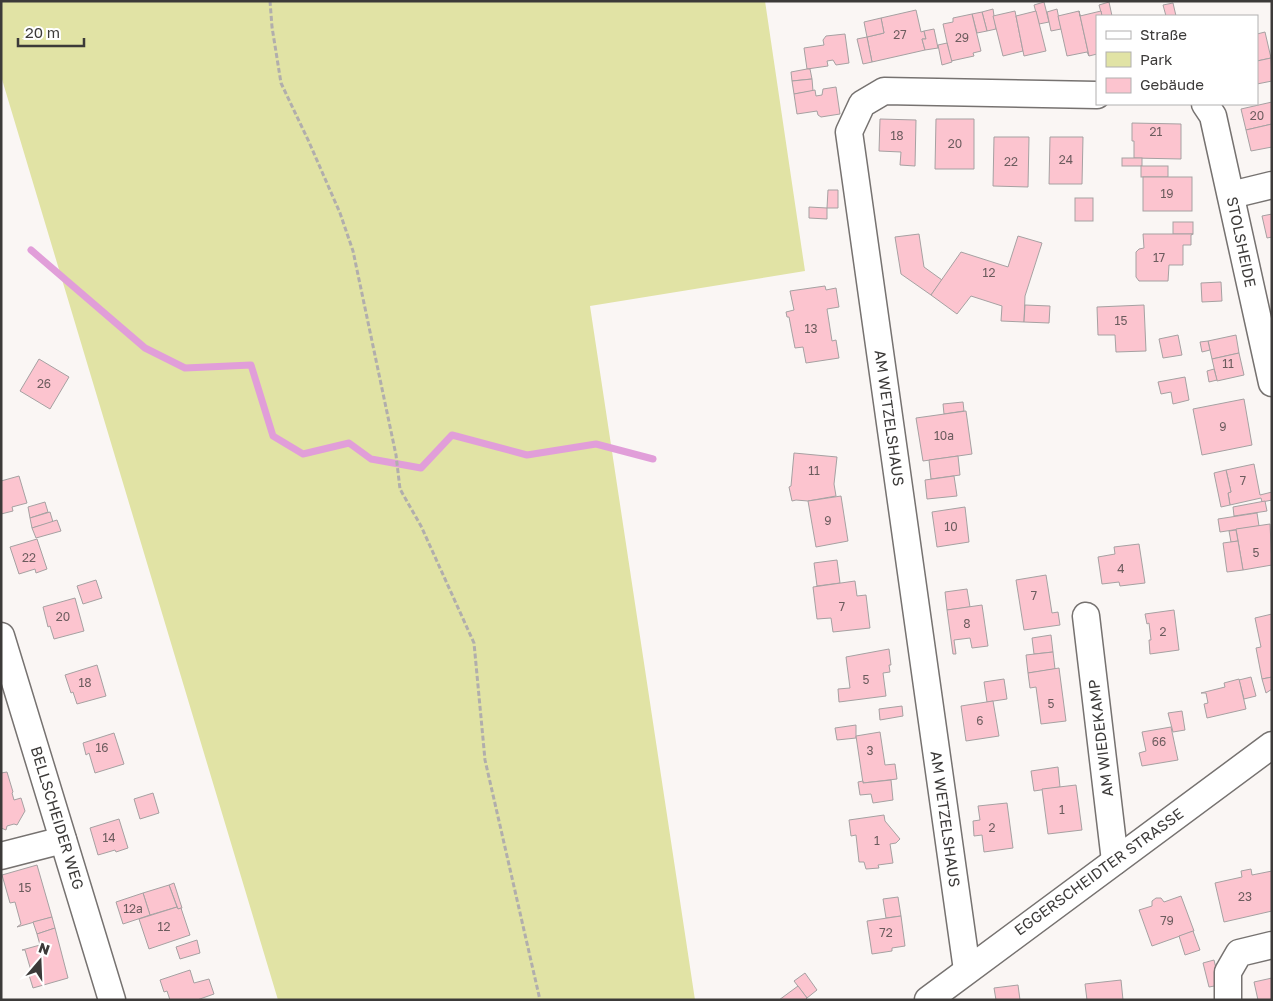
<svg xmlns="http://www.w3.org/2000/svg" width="1273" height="1001" viewBox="0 0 1273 1001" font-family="'Golos Text',sans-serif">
	<rect width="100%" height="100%" fill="#faf6f4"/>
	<polygon fill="#e1e3a5" points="1,1 765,1 805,271 590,306 695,1000 278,1000 1,76"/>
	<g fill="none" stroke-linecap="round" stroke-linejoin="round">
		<polyline stroke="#e19ed9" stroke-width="7" points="31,250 145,348 185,368 251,365 273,436 303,454 349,443 371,459 421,468 452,435 527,455 596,444 653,459"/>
	</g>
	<g fill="#fcc4cf" stroke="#a6a1a2">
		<polygon points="1044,2 1049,22 1039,24 1034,5"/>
		<polygon points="1109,2 1112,16 1102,16 1099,5"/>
		<polygon points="1173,3 1176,16 1166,16 1163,5"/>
		<polygon points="993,9 996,29 987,31 982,12"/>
		<polygon points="1057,9 1061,29 1051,31 1047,12"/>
		<polygon points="916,10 921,32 924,31 926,39 922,39 925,50 872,62 867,37 884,33 881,18"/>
		<polygon points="1015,11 1023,51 1003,56 993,16"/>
		<polygon points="1036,11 1046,51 1024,56 1016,16"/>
		<polygon points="1079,11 1089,56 1087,52 1067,56 1058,16"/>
		<polygon points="1079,11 1080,16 1101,11 1102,16 1097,16 1097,54 1089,56"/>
		<polygon points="982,12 987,31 977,33 972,14"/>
		<polygon points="972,14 981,51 973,53 974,56 951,61 943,24 953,22 953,18"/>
		<polygon points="881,18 884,33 867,37 864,22"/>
		<polygon points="934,29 938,48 925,50 922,39 926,39 924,31"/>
		<polygon points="1265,32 1271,58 1257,61 1257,34"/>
		<polygon points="845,34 849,63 836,65 833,60 827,61 828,66 807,69 804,48 824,45 823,40 826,36"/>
		<polygon points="867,37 872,62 863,64 857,39"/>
		<polygon points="947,43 952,62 942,65 938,45"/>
		<polygon points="1271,58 1272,81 1257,84 1257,61"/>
		<polygon points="807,69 810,69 812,79 792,81 791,72"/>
		<polygon points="812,79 813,91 794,94 792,81"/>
		<polygon points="836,87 840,114 821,117 818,115 817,111 797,114 794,94 815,90 816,96 822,95 823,89"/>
		<polygon points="1272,102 1272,124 1246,130 1241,109"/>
		<polygon points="880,119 916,120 915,166 900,165 901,152 879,151"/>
		<polygon points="936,119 974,119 974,169 935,169"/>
		<polygon points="1132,123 1181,124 1181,159 1134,158 1134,141 1132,141"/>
		<polygon points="1272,124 1272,147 1251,151 1246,130"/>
		<polygon points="994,137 1029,137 1028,187 993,186"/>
		<polygon points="1050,137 1083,137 1082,184 1049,184"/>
		<rect x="1122" y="158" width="20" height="8"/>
		<rect x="1141" y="166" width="27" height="11"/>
		<rect x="1143" y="177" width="49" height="34"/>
		<polygon points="828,190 838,190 838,208 827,208"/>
		<rect x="1075" y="198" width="18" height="23"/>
		<polygon points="809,207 827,208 827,219 809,218"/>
		<polygon points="1272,214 1272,237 1267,238 1262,216"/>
		<rect x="1173" y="222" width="20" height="12"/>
		<polygon points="919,234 924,267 942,280 931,295 901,274 895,237"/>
		<polygon points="1143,234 1193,234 1191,235 1191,245 1183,245 1183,265 1169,265 1168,281 1139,281 1136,277 1136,252 1139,249 1144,248"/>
		<polygon points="1018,236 1042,243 1025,296 1024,322 1001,321 1002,306 971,296 957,314 931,295 961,252 1008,267"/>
		<polygon points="1221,282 1222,301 1202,302 1201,283"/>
		<polygon points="825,286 826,290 836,288 839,307 827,309 832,341 836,340 839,358 806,363 803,347 795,348 789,317 787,317 786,312 794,310 790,291"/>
		<polygon points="1025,305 1050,306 1049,323 1024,322"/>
		<polygon points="1144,305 1146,351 1116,352 1115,335 1098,335 1097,307"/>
		<polygon points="1178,335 1182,355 1163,358 1159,339"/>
		<polygon points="1236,335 1239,353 1212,359 1208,341"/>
		<polygon points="1208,341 1210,350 1202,352 1200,342"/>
		<polygon points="1239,353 1244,375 1217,381 1212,359"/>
		<polygon points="39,359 69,377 50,409 20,391"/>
		<polygon points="1214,369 1217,380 1209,382 1207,371"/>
		<polygon points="1185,377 1189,400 1173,404 1171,392 1161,394 1158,382"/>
		<polygon points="1244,399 1252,445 1202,455 1193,409"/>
		<polygon points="963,402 964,411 944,414 943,404"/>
		<polygon points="966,411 972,454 923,461 916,418"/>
		<polygon points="794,453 837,457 834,484 836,496 808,501 796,500 792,501 789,487 791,486"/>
		<polygon points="958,456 960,475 931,479 929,460"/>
		<polygon points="1254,464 1260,495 1272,492 1272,500 1262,502 1261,498 1230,505 1228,493 1231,492 1226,470"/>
		<polygon points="1226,470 1231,492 1228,493 1230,505 1221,507 1214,473"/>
		<polygon points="19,476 27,503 12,507 13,511 1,514 1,481"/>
		<polygon points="954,476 957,496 927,499 925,480"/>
		<polygon points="841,496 848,541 816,547 808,501"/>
		<polygon points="1265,501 1267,511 1234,516 1233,507"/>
		<polygon points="45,502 48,512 30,518 28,507"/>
		<polygon points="965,507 969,542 937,547 932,512"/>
		<polygon points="50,512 53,522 32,528 30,518"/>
		<polygon points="1257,513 1259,526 1220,532 1218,519"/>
		<polygon points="57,520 61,531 36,538 32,528"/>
		<polygon points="1270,524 1272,565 1243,570 1236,529"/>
		<polygon points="1236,530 1238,541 1231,542 1229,531"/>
		<polygon points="37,539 47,569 36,573 35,569 19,574 10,547"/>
		<polygon points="1238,541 1243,570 1227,572 1223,543"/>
		<polygon points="1139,544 1145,583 1120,586 1119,582 1102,584 1098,557 1115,554 1114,547"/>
		<polygon points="837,560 840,583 817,586 814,563"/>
		<polygon points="1046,575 1052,613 1058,612 1060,625 1024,630 1016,580"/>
		<polygon points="96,580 102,598 83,604 77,586"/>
		<polygon points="855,581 857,596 866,595 870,628 833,632 831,618 817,619 813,587"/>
		<polygon points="967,589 970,607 947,610 945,592"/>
		<polygon points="75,598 84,631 54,639 50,626 48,627 43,607"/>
		<polygon points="982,605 988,646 972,648 970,638 954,640 956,654 953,654 947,610"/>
		<polygon points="1174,610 1179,650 1150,654 1149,640 1151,640 1149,623 1147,624 1145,614"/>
		<polygon points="1272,614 1272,677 1262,679 1256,648 1261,647 1255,618"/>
		<polygon points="1051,635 1053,652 1034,654 1032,638"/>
		<polygon points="889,649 891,665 889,665 890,672 883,673 886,696 839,702 838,689 850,688 846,657"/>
		<polygon points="1053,652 1055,669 1028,673 1026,655"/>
		<polygon points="97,665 106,696 77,704 73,692 71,693 65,675"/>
		<polygon points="1059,668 1066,721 1041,724 1036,687 1030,688 1028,673"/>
		<polygon points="1251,677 1256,696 1244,699 1239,680"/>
		<polygon points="1272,677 1272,689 1266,693 1262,679"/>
		<polygon points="1004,679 1007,699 987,702 984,682"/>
		<polygon points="1239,679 1246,709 1207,718 1204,704 1208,703 1206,693 1201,693 1225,687 1224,683"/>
		<polygon points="993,701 999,736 966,741 961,706"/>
		<polygon points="902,706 903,716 880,720 879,709"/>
		<polygon points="1182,711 1185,730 1173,732 1168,713"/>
		<polygon points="856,725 856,738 837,740 835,728"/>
		<polygon points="1171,727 1178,760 1142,766 1139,753 1146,751 1142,732"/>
		<polygon points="880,732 885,765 895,764 897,779 863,783 856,736"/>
		<polygon points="114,733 124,764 95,773 89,753 86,755 83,743"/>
		<polygon points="1058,767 1060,787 1034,791 1031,771"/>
		<polygon points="7,772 13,792 12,793 14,800 21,798 25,811 17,825 14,824 7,826 6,830 1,828 1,773"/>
		<polygon points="891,780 893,800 873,803 871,794 860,795 858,782 863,781 863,783"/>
		<polygon points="1076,785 1082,830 1048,834 1042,789"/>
		<polygon points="153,793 159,813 140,819 134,799"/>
		<polygon points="1007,803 1013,848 984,852 982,835 974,836 973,821 980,820 978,806"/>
		<polygon points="884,815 885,821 900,839 896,843 890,844 893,863 878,865 879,868 866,869 864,862 859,862 856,835 851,836 849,820"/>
		<polygon points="119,819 128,848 116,852 115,850 98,855 90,828"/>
		<polygon points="37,865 52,917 17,927 21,924 15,902 10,903 2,875"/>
		<polygon points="1251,869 1252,875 1272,871 1272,911 1224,922 1215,883 1242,877 1241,871"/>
		<polygon points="174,883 182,908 178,909 169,885"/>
		<polygon points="169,885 177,907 150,915 143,893"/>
		<polygon points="143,893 150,915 123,924 116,902"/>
		<polygon points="1181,896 1194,931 1152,946 1139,910 1152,906 1152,901 1156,898 1161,898 1164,902"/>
		<polygon points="898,897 901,916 886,918 883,899"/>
		<polygon points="177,907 178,909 181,908 190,935 149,949 139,919"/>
		<polygon points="901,916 905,946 892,948 892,951 872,954 867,921"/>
		<polygon points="52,917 55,928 37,934 33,922"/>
		<polygon points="55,928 68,978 33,988 29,975 32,974 25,950 22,950 40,945 37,934"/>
		<polygon points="1193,931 1200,950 1185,955 1179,936"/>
		<polygon points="197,940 200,953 180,959 176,947"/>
		<polygon points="1214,960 1220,985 1209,987 1203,963"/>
		<polygon points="190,970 194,983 209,979 214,994 197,1000 170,1000 167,991 164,992 160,980"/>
		<polygon points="805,973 817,990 807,998 794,981"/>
		<polygon points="1272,978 1272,1000 1258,1000 1254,982"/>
		<polygon points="1121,980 1123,1000 1087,1000 1085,984"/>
		<polygon points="1018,985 1020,1000 996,1000 994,988"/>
		<polygon points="798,986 807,998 805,1000 779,1000"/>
	</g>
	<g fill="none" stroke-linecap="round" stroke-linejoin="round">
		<g stroke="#767270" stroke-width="29">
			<g id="minor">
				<polyline points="1205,104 1213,116 1272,383"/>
				<polyline points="1231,195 1272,185"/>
				<polyline points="1086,616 1115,861"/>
				<polyline points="1,636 112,1000"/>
				<polyline points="1,856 63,840"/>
				<polyline points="967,970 849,132 862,104 884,91 1097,95"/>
				<polyline points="928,1000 1272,745"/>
				<polyline points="1228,1000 1228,972 1239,953 1272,945"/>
			</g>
		</g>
		<polyline stroke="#b1aeac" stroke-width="3" stroke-dasharray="5 2.5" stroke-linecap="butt" points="270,1 272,27 281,83 309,142 340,213 353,251 396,455 400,489 421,526 474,643 485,760 540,1000"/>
		<use href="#minor" stroke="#fff" stroke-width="26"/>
	</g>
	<g text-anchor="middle" stroke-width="4.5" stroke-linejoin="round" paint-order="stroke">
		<g font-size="12" fill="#6c5c5e">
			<text x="900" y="39">27</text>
			<text x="962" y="42">29</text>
			<text x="1257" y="120">20</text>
			<text x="1156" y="136">21</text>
			<text x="897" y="140">18</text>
			<text x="955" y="148">20</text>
			<text x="1066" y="164">24</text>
			<text x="1011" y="166">22</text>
			<text x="1167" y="198">19</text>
			<text x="1159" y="262">17</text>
			<text x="989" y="277">12</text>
			<text x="1121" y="325">15</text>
			<text x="811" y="333">13</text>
			<text x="1228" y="368">11</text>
			<text x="44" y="388">26</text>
			<text x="1223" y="431">9</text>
			<text x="944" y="440">10a</text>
			<text x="814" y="475">11</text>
			<text x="1243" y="485">7</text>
			<text x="828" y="525">9</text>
			<text x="951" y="531">10</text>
			<text x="1256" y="557">5</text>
			<text x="29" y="562">22</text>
			<text x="1121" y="573">4</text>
			<text x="1034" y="600">7</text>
			<text x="842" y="611">7</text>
			<text x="63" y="621">20</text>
			<text x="967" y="628">8</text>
			<text x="1163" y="636">2</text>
			<text x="866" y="684">5</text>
			<text x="85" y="687">18</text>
			<text x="1051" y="708">5</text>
			<text x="980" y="725">6</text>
			<text x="1159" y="746">66</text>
			<text x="102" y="752">16</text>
			<text x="870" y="755">3</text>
			<text x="1062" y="814">1</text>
			<text x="992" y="832">2</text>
			<text x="109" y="842">14</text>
			<text x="877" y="845">1</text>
			<text x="25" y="892">15</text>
			<text x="1245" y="901">23</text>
			<text x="133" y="913">12a</text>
			<text x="1167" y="925">79</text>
			<text x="164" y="931">12</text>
			<text x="886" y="937">72</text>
		</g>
		<g font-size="15" fill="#3c3a39" stroke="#fff">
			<text transform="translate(1241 242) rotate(78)" y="5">STOLSHEIDE</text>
			<text transform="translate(889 418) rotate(82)" y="5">AM WETZELSHAUS</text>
			<text transform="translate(1101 738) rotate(-97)" y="5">AM WIEDEKAMP</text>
			<text transform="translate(57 818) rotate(73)" y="5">BELLSCHEIDER WEG</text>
			<text transform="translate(945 819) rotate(82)" y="5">AM WETZELSHAUS</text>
			<text transform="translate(1099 872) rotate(-36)" y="5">EGGERSCHEIDTER STRASSE</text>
		</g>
	</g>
	<rect width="1273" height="1001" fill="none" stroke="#3c3a39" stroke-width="5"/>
	<rect x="1096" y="15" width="162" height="90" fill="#ffffff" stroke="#b1b0b0"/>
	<rect x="1106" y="31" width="25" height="8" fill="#ffffff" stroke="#b1b0b0"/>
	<text x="1140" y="40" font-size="15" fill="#3c3a39">Straße</text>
	<rect x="1106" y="52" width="25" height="15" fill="#e1e3a5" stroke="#b1b0b0"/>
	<text x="1140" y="65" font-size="15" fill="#3c3a39">Park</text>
	<rect x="1106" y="78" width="25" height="15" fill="#fcc4cf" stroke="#b1b0b0"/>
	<text x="1140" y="90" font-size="15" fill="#3c3a39">Gebäude</text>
	<g transform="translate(40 961) rotate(19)" stroke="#ffffff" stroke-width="4" paint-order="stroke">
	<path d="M0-4L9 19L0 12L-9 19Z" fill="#3c3a39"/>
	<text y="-8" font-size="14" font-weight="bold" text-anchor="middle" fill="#3c3a39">N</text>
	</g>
	<path d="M18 38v8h66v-8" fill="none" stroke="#3c3a39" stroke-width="2.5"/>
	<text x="25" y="38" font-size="15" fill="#3c3a39" stroke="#ffffff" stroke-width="4" paint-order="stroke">20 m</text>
</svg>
